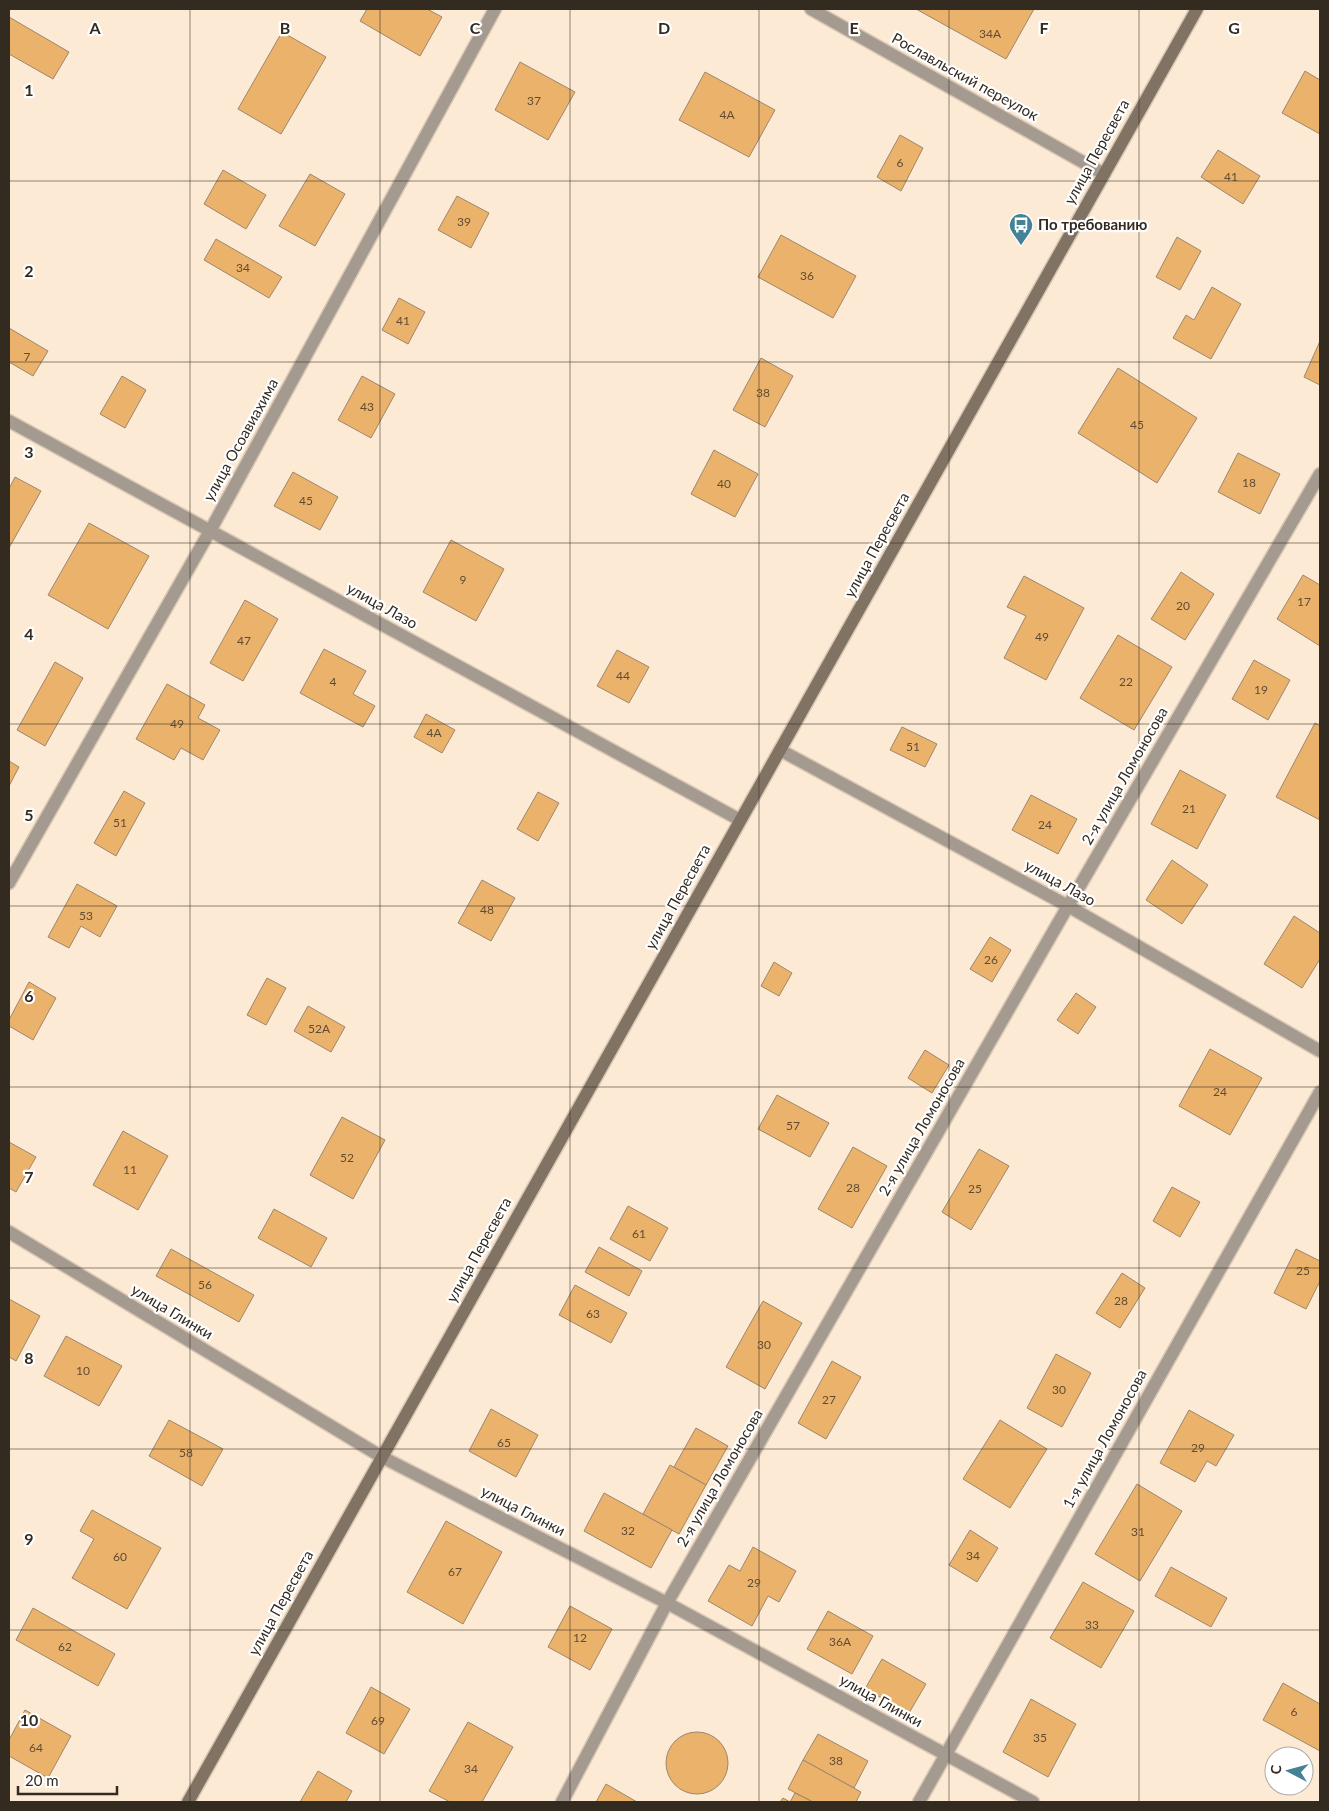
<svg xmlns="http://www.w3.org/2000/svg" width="1329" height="1811" viewBox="0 0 1329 1811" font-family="Lato,sans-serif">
	<rect width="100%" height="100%" fill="#fcead5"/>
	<g fill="#eab26b" stroke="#9c876f">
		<polygon points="367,9 427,9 442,17 420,56 360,21"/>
		<polygon points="916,9 1034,9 1006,59"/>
		<polygon points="9,17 69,52 53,79 9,54"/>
		<polygon points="282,32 326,57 281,134 238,109"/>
		<polygon points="520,62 575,92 548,140 495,110"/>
		<polygon points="1305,71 1320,80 1320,134 1282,113"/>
		<polygon points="705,72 775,110 749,157 679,120"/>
		<polygon points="900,135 923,148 901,191 877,177"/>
		<polygon points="1218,150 1260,176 1243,204 1201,177"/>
		<polygon points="223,170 266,195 246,229 204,204"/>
		<polygon points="310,174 345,194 315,246 279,226"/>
		<polygon points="457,196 489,213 471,248 438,230"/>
		<polygon points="781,235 856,276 833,318 758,277"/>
		<polygon points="1177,237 1201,251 1180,290 1156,277"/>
		<polygon points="216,239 282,277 269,298 204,260"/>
		<polygon points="1212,287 1241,304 1211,359 1173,338 1186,315 1194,320"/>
		<polygon points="399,298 425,312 408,344 382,330"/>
		<polygon points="9,328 48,351 33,376 9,362"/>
		<polygon points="1320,341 1320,385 1304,377"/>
		<polygon points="761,358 793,376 765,427 733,410"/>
		<polygon points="1118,368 1197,418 1157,483 1078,433"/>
		<polygon points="122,376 146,390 125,428 100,414"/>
		<polygon points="362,376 395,394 371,438 338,420"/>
		<polygon points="714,450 758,474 735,517 691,494"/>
		<polygon points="1238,453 1280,474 1260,514 1218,492"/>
		<polygon points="293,472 338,497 320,530 274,506"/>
		<polygon points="15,477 41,491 9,548 9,489"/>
		<polygon points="89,523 149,556 108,629 48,595"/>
		<polygon points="451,540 504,569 476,621 423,592"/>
		<polygon points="1181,572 1214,594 1185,640 1151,619"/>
		<polygon points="1303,575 1320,585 1320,646 1277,619"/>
		<polygon points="1024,576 1084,608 1046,680 1004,658 1026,616 1007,607"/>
		<polygon points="245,600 278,619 243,681 210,663"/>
		<polygon points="1118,635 1172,667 1134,730 1080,698"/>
		<polygon points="324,649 366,671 353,694 375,706 363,727 300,693"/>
		<polygon points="617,650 649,667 629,703 597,686"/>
		<polygon points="1254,660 1290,680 1268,720 1232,699"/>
		<polygon points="55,662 83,678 45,746 17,730"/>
		<polygon points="167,684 205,705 198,718 220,730 203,760 181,748 174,760 136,739"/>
		<polygon points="426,714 455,730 442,753 414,737"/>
		<polygon points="1315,723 1320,726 1320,820 1276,797"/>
		<polygon points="902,727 937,744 925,767 890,750"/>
		<polygon points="9,761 19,767 9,786"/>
		<polygon points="1180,770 1226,795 1197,849 1151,824"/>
		<polygon points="124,791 145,803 116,856 94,843"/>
		<polygon points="538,792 559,803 538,841 517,829"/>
		<polygon points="1031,795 1077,819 1058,854 1012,830"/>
		<polygon points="1172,860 1208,885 1182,924 1146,900"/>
		<polygon points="482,880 515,898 491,941 458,923"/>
		<polygon points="77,884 117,906 100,937 81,926 69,948 48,937"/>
		<polygon points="1294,916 1320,933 1320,959 1302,988 1264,964"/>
		<polygon points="990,937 1011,950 992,982 970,969"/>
		<polygon points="774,962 792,973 779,996 761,986"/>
		<polygon points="267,978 286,988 266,1025 247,1015"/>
		<polygon points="29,982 56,998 33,1040 9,1026 9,1020"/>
		<polygon points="1076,993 1096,1007 1078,1034 1057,1020"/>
		<polygon points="308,1006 345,1027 331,1052 294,1031"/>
		<polygon points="1210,1049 1262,1078 1230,1135 1179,1106"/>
		<polygon points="925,1050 949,1065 932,1093 908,1078"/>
		<polygon points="777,1095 829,1123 810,1157 758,1129"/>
		<polygon points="342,1117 385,1140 353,1199 310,1175"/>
		<polygon points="123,1131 168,1156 138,1210 93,1185"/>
		<polygon points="9,1142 36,1157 16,1192 9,1188"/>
		<polygon points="853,1147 887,1166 852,1228 818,1209"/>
		<polygon points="979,1149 1009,1166 971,1230 942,1212"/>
		<polygon points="1172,1187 1200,1202 1180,1237 1153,1221"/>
		<polygon points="628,1206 668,1228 650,1261 610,1239"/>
		<polygon points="274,1209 327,1238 311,1267 258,1238"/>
		<polygon points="599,1247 642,1271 629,1296 585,1272"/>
		<polygon points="171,1249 254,1295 239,1322 156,1276"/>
		<polygon points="1296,1249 1320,1261 1320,1281 1306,1309 1274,1293"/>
		<polygon points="1122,1273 1145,1288 1120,1328 1096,1313"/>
		<polygon points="575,1285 627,1313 611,1343 559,1315"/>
		<polygon points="9,1299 40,1316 16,1361 9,1357"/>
		<polygon points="763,1301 802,1323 765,1389 726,1367"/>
		<polygon points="66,1336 122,1366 99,1406 44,1376"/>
		<polygon points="1056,1354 1091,1373 1062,1427 1027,1408"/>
		<polygon points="832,1361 861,1377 826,1439 798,1423"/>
		<polygon points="491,1409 538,1435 516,1477 469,1451"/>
		<polygon points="1189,1410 1234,1435 1216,1466 1207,1461 1195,1482 1160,1463"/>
		<polygon points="169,1420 223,1449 202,1486 149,1456"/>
		<polygon points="1000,1420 1047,1449 1010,1508 963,1479"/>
		<polygon points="696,1428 728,1446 706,1485 674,1467"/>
		<polygon points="670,1465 706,1485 679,1534 643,1514"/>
		<polygon points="1137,1484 1182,1511 1140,1581 1095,1554"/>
		<polygon points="604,1493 672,1530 651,1568 584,1531"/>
		<polygon points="92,1510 161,1548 127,1609 72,1578 94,1539 80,1531"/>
		<polygon points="446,1521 502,1552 463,1624 407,1592"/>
		<polygon points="970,1530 998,1548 977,1582 949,1565"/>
		<polygon points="753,1547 796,1571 779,1602 768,1596 752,1626 708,1601 729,1565 740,1571"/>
		<polygon points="1171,1567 1227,1598 1211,1627 1155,1596"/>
		<polygon points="1083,1582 1134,1611 1101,1668 1050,1638"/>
		<polygon points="570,1606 612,1629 590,1670 548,1647"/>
		<polygon points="33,1608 115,1654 98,1686 16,1640"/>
		<polygon points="828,1611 873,1636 852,1674 807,1649"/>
		<polygon points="882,1659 926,1684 909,1713 865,1689"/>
		<polygon points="1283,1683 1320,1704 1320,1751 1263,1720"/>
		<polygon points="371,1687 410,1709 384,1754 346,1733"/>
		<polygon points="1031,1699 1076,1724 1048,1777 1003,1752"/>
		<polygon points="25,1710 71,1736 48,1778 9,1756 9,1740"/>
		<polygon points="468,1722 513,1747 482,1802 450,1802 429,1791"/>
		<circle cx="697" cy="1763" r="31"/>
		<polygon points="818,1734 868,1761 854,1788 803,1760"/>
		<polygon points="803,1760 861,1792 856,1802 813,1802 788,1789"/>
		<polygon points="318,1771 352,1791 346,1802 300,1802"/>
		<polygon points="606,1784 637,1802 596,1802"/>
		<polygon points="795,1793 813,1802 780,1802 783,1798 790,1802"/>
	</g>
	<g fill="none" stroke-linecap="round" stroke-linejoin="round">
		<g stroke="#d8c7b4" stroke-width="15">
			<g id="minor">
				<polyline points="811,9 1104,174"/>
				<polyline points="9,421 740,820"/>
				<polyline points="780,750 1068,906 1320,1051"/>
				<polyline points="9,883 210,531 495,9"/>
				<polyline points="9,1232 382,1457 667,1603 1033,1802"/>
				<polyline points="562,1802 667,1603 1068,906 1320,474"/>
				<polyline points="919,1802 1320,1092"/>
			</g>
		</g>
		<g stroke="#d8c7b4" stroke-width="15">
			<polyline id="secondary" points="188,1802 1197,9"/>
		</g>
		<use href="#minor" stroke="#a49a8f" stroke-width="12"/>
		<use href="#secondary" stroke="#817363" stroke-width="12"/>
	</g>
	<path fill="none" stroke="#332a20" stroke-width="1" stroke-opacity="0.55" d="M190,9v1793M380,9v1793M570,9v1793M759,9v1793M949,9v1793M1139,9v1793M9,181h1311M9,362h1311M9,543h1311M9,724h1311M9,906h1311M9,1087h1311M9,1268h1311M9,1449h1311M9,1630h1311"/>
	<defs>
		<g id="bus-pin" transform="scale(1.25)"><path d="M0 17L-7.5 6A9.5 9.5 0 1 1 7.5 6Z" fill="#438297" stroke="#fff"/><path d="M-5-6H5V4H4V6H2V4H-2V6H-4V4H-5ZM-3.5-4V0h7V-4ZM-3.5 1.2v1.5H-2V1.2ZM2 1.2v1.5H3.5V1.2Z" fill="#fff"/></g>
	</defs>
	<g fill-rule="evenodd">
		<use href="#bus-pin" x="1021" y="225"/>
	</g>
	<g text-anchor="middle" stroke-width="4.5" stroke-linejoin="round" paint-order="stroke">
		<g font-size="12" fill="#614c33">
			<text x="990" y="38">34А</text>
			<text x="534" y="105">37</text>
			<text x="727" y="119">4А</text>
			<text x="900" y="167">6</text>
			<text x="1231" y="181">41</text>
			<text x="464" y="226">39</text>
			<text x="243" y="272">34</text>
			<text x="807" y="280">36</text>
			<text x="403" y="325">41</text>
			<text x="27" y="361">7</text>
			<text x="763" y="397">38</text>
			<text x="367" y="411">43</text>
			<text x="1137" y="429">45</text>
			<text x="1249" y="487">18</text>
			<text x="724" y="488">40</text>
			<text x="306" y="505">45</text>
			<text x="463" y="584">9</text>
			<text x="1304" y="606">17</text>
			<text x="1183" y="610">20</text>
			<text x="1042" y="641">49</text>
			<text x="244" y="645">47</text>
			<text x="623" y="680">44</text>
			<text x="333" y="686">4</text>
			<text x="1126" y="686">22</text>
			<text x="1261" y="694">19</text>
			<text x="177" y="728">49</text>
			<text x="434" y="737">4А</text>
			<text x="913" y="751">51</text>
			<text x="1189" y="813">21</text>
			<text x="120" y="827">51</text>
			<text x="1045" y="829">24</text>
			<text x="487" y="914">48</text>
			<text x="86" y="920">53</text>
			<text x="991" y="964">26</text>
			<text x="319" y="1033">52А</text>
			<text x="1220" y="1096">24</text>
			<text x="793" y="1130">57</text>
			<text x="347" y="1162">52</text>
			<text x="130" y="1174">11</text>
			<text x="853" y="1192">28</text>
			<text x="975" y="1193">25</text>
			<text x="639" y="1238">61</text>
			<text x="1303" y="1275">25</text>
			<text x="205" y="1289">56</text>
			<text x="1121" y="1305">28</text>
			<text x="593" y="1318">63</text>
			<text x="764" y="1349">30</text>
			<text x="83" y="1375">10</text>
			<text x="1059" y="1394">30</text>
			<text x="829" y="1404">27</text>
			<text x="504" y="1447">65</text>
			<text x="1198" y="1452">29</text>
			<text x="186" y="1457">58</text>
			<text x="628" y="1535">32</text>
			<text x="1138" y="1536">31</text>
			<text x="973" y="1560">34</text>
			<text x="120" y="1561">60</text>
			<text x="455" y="1576">67</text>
			<text x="754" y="1587">29</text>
			<text x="1092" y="1629">33</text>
			<text x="580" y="1642">12</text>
			<text x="840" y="1646">36А</text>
			<text x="65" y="1651">62</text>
			<text x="1294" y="1716">6</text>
			<text x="378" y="1725">69</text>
			<text x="1040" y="1742">35</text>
			<text x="36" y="1752">64</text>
			<text x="836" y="1765">38</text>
			<text x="471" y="1773">34</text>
		</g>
		<g font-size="15" fill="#332a20" stroke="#fff">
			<text transform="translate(965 77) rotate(29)" y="5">Рославльский переулок</text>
			<text transform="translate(1097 152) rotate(-61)" y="5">улица Пересвета</text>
			<text transform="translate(241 440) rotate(-61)" y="5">улица Осоавиахима</text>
			<text transform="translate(877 545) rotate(-61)" y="5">улица Пересвета</text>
			<text transform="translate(382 606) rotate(29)" y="5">улица Лазо</text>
			<text transform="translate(1125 776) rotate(-60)" y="5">2-я улица Ломоносова</text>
			<text transform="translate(1060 883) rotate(29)" y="5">улица Лазо</text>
			<text transform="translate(678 897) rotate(-61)" y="5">улица Пересвета</text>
			<text transform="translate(922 1127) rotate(-60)" y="5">2-я улица Ломоносова</text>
			<text transform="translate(479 1250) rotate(-61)" y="5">улица Пересвета</text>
			<text transform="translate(172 1312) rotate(31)" y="5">улица Глинки</text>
			<text transform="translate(1105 1439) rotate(-61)" y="5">1-я улица Ломоносова</text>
			<text transform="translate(720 1478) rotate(-60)" y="5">2-я улица Ломоносова</text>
			<text transform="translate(523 1511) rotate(27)" y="5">улица Глинки</text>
			<text transform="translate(281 1603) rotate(-61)" y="5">улица Пересвета</text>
			<text transform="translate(881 1701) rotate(29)" y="5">улица Глинки</text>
		</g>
		<g font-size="15" font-weight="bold" fill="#332a20" stroke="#fff" text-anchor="start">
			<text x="1038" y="230">По требованию</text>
		</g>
	</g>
	<g font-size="16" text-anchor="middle" font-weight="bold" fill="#332a20" stroke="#fff" stroke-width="4.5" stroke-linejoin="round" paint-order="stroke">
		<text x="95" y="34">A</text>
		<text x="285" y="34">B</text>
		<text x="475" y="34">C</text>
		<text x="664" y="34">D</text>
		<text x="854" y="34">E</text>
		<text x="1044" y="34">F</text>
		<text x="1234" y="34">G</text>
		<text x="29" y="96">1</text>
		<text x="29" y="277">2</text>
		<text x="29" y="458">3</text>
		<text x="29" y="640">4</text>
		<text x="29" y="821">5</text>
		<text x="29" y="1002">6</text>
		<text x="29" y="1183">7</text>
		<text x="29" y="1364">8</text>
		<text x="29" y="1545">9</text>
		<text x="29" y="1726">10</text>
	</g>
	<rect width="1329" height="1811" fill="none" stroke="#332a20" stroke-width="20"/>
	<g transform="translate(1289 1771) rotate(276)"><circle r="24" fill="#ffffff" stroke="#adaaa6"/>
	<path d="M0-4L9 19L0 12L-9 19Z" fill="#438297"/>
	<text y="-8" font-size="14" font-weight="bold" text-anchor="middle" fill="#332a20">С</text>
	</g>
	<path d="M18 1786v8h99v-8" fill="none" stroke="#332a20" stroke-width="2.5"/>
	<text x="25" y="1786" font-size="15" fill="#332a20" stroke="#ffffff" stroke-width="4" paint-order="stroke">20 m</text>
</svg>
